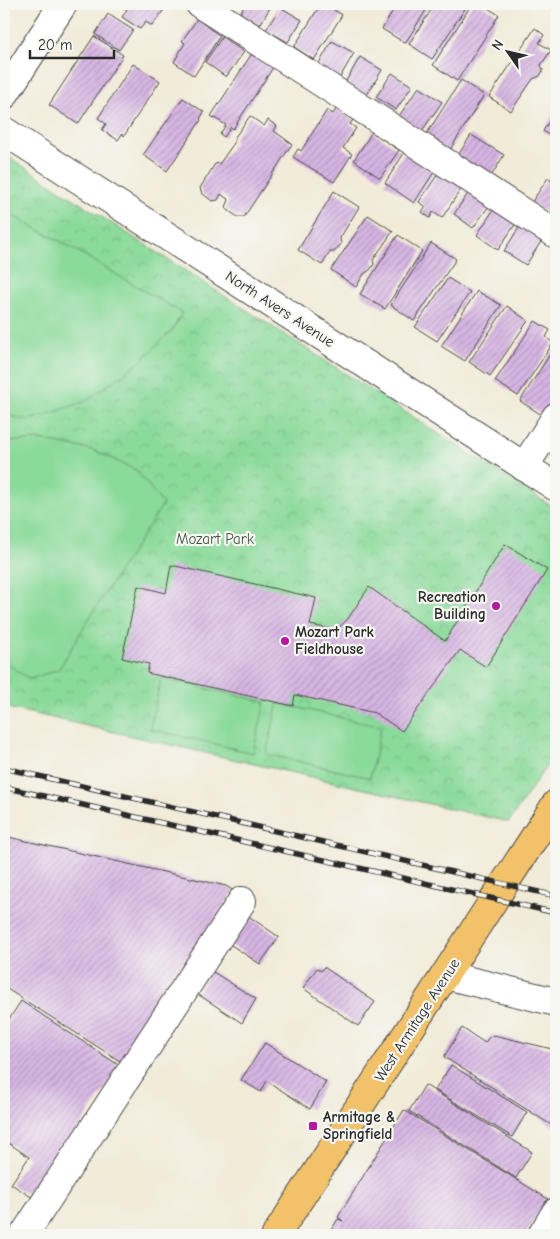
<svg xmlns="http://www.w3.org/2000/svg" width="560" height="1239" viewBox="0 0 560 1239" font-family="'Comic Neue',sans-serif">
	<defs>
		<pattern id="park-crowns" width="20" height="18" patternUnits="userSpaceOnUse" patternTransform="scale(1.25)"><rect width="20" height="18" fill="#8ada9a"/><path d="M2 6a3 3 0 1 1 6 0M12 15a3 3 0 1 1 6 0" fill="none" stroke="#77bb85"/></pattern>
		<pattern id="building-hatch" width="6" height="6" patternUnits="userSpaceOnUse" patternTransform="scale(1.25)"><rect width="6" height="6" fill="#d8b6e4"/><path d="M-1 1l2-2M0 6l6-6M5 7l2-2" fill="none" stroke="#af94b9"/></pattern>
	</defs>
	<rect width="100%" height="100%" fill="#f6f6f2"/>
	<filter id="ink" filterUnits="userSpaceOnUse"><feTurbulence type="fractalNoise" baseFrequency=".02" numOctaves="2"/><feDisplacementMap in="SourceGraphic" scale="10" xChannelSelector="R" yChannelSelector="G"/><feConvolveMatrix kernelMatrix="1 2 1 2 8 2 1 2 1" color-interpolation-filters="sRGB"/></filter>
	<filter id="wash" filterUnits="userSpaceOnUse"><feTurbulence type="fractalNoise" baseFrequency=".0096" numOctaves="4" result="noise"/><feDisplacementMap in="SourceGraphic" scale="20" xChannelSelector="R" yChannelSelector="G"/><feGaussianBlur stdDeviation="1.12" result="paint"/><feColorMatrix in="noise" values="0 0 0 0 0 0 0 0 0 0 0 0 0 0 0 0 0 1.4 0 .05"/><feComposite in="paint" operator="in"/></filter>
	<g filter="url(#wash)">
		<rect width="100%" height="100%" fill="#f1ebd8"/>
		<polygon fill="url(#park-crowns)" stroke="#5a8262" points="4,154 556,509 556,752 509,822 4,707"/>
		<g fill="#8ada9a" stroke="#5a8262">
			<polygon points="4,212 60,241 182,313 173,329 140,362 84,402 29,420 4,415"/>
			<polygon points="40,440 93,450 136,470 163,504 96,607 59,669 30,679 4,662 4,442"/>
			<polygon points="161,678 265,702 253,753 150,729"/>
			<polygon points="278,703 381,727 370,778 266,754"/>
		</g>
		<g id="blocks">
			<g fill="url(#building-hatch)">
				<polygon points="118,4 168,4 152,26 146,22 140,29 122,17 127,10"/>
				<polygon points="245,4 272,4 260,25 240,14"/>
				<polygon points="321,4 325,4 342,15 314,60 294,47"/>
				<polygon points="397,4 430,4 405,43 382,29"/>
				<polygon points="435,4 468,4 432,59 409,44"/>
				<polygon points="472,4 481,4 499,15 457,81 433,65"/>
				<polygon points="280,7 302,20 288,42 266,30"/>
				<polygon points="108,14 133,30 119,50 95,34"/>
				<polygon points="197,19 220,36 194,76 174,62 185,43 182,41"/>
				<polygon points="535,28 544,35 539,43 551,50 541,65 543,70 540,76 533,79 511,111 489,97"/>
				<polygon points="94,36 123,55 78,124 49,105"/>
				<polygon points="222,37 244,52 226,77 205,62"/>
				<polygon points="332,41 354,53 339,79 317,67"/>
				<polygon points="253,52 274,66 233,129 231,127 224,137 220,134 226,125 211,116"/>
				<polygon points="360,57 382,70 367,95 345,83"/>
				<polygon points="133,64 160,81 124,136 122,134 118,140 102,130 106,124 98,118"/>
				<polygon points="392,73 412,86 396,110 376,97"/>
				<polygon points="461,80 484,95 448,153 424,138"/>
				<polygon points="419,87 442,102 422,131 399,116"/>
				<polygon points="183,98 204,112 200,119 201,120 167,171 143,155"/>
				<polygon points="337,108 353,120 350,124 356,128 343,148 352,154 334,182 293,157 298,149 301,151 327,110 333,114"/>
				<polygon points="556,110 556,140 543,131"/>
				<polygon points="250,116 264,126 268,120 277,126 274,131 292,144 244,217 238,217 229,211 226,207 229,200 221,194 218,200 212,201 202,193 200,188 215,164 220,163 234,143 235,137"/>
				<polygon points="372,132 399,150 380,178 354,160"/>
				<polygon points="471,135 504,155 490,178 457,157"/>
				<polygon points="406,150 436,169 414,203 385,183"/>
				<polygon points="440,171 463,186 442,218 433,212 430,218 422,212 426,207 419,202"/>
				<polygon points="548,178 556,184 556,210 551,217 531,203"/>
				<polygon points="334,191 359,207 340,238 341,244 334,252 330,252 322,265 298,250"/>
				<polygon points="469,192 489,206 473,228 454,214"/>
				<polygon points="494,209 516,223 498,250 477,235"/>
				<polygon points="368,215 393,231 373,260 374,264 370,270 364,274 356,287 331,270"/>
				<polygon points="520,226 542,240 526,265 504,251"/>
				<polygon points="398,235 422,251 385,309 360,294"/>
				<polygon points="431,243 456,259 414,321 391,305"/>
				<polygon points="448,278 470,292 437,341 415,327"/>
				<polygon points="477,291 501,305 465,361 441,346"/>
				<polygon points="507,306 528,321 490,376 469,362"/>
				<polygon points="535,321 550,330 546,337 553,343 518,396 495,381"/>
				<polygon points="556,345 556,400 545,417 520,401"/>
				<polygon points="505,544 547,570 486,667 460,650 402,731 375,713 295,695 293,706 147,673 149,664 122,658 138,586 166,593 171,565 316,598 310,625 336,630 347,620 369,587 445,641"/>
				<polygon points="4,836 226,886 234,891 123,1063 4,987"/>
				<polygon points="247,915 279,937 260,964 228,943"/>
				<polygon points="324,967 375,1002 358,1026 303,988 317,968 321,971"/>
				<polygon points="210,970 256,999 242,1023 196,993"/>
				<polygon points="21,1001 120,1066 33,1198 11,1184 29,1157 4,1140 4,1027"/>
				<polygon points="462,1028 485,1043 489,1037 494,1035 556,1050 556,1128 444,1057"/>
				<polygon points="265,1043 326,1082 310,1109 267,1081 261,1092 241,1080"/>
				<polygon points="451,1065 527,1112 512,1137 435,1090"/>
				<polygon points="425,1085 532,1152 516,1178 409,1111"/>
				<polygon points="404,1110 548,1199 525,1235 366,1235 361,1232 359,1235 328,1235 338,1219 343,1221 338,1217"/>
			</g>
		</g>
	</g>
	<g filter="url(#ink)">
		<use href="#blocks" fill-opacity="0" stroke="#494845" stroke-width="1"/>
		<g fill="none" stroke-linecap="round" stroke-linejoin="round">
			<g stroke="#494845" stroke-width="30">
				<g id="minor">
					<polyline points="200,4 556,234"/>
					<polyline points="4,95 63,4"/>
					<polyline points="4,131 556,487"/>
					<polyline points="524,467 556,417"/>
					<polyline points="445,975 556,1002"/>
					<polyline points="24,1235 242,901"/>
					<polyline points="542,1235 556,1212"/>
				</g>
			</g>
			<g stroke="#494845" stroke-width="30">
				<polyline id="major" points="276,1235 556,804"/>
			</g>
			<use href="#minor" stroke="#fff" stroke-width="28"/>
			<use href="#major" stroke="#f2c26a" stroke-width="28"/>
			<g stroke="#2b2b2b" stroke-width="5.5">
				<g id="rail">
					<polyline points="4,768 556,896"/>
					<polyline points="4,787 556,913"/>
				</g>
			</g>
			<use href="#rail" stroke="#f6f6f2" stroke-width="4" stroke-dasharray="11" stroke-linecap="butt"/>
		</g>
	</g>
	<g fill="#b5179e" stroke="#f6f6f2" stroke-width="2">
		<circle cx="496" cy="606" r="5"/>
		<circle cx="285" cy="641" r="5"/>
		<rect x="308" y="1121" width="10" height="10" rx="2.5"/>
	</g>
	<g text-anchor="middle" stroke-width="4.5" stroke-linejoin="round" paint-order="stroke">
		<g font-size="15" fill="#2b2b2b" stroke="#f6f6f2">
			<text transform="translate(280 309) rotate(33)" y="5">North Avers Avenue</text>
			<text transform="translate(417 1020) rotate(-57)" y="5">West Armitage Avenue</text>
		</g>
		<g font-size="15" fill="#435747" stroke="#f6f6f2">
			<text x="215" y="544">Mozart Park</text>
		</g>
		<g font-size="15" font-weight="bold" fill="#2b2b2b" stroke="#f6f6f2" text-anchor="start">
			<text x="486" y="602" text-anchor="end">Recreation<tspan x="486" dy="17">Building</tspan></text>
			<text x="295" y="637">Mozart Park<tspan x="295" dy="17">Fieldhouse</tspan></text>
			<text x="323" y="1122">Armitage &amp;<tspan x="323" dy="17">Springfield</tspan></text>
		</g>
	</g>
	<rect width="560" height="1239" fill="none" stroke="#f6f6f2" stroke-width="20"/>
	<g transform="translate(508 52) rotate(304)" stroke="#f6f6f2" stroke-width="4" paint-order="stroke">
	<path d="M0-4L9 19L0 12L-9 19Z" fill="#2b2b2b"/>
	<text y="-8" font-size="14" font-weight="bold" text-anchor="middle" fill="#2b2b2b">N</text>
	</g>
	<path d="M30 50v8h84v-8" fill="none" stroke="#2b2b2b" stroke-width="2.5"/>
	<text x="38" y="50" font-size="15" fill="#2b2b2b" stroke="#f6f6f2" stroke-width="4" paint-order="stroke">20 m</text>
</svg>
